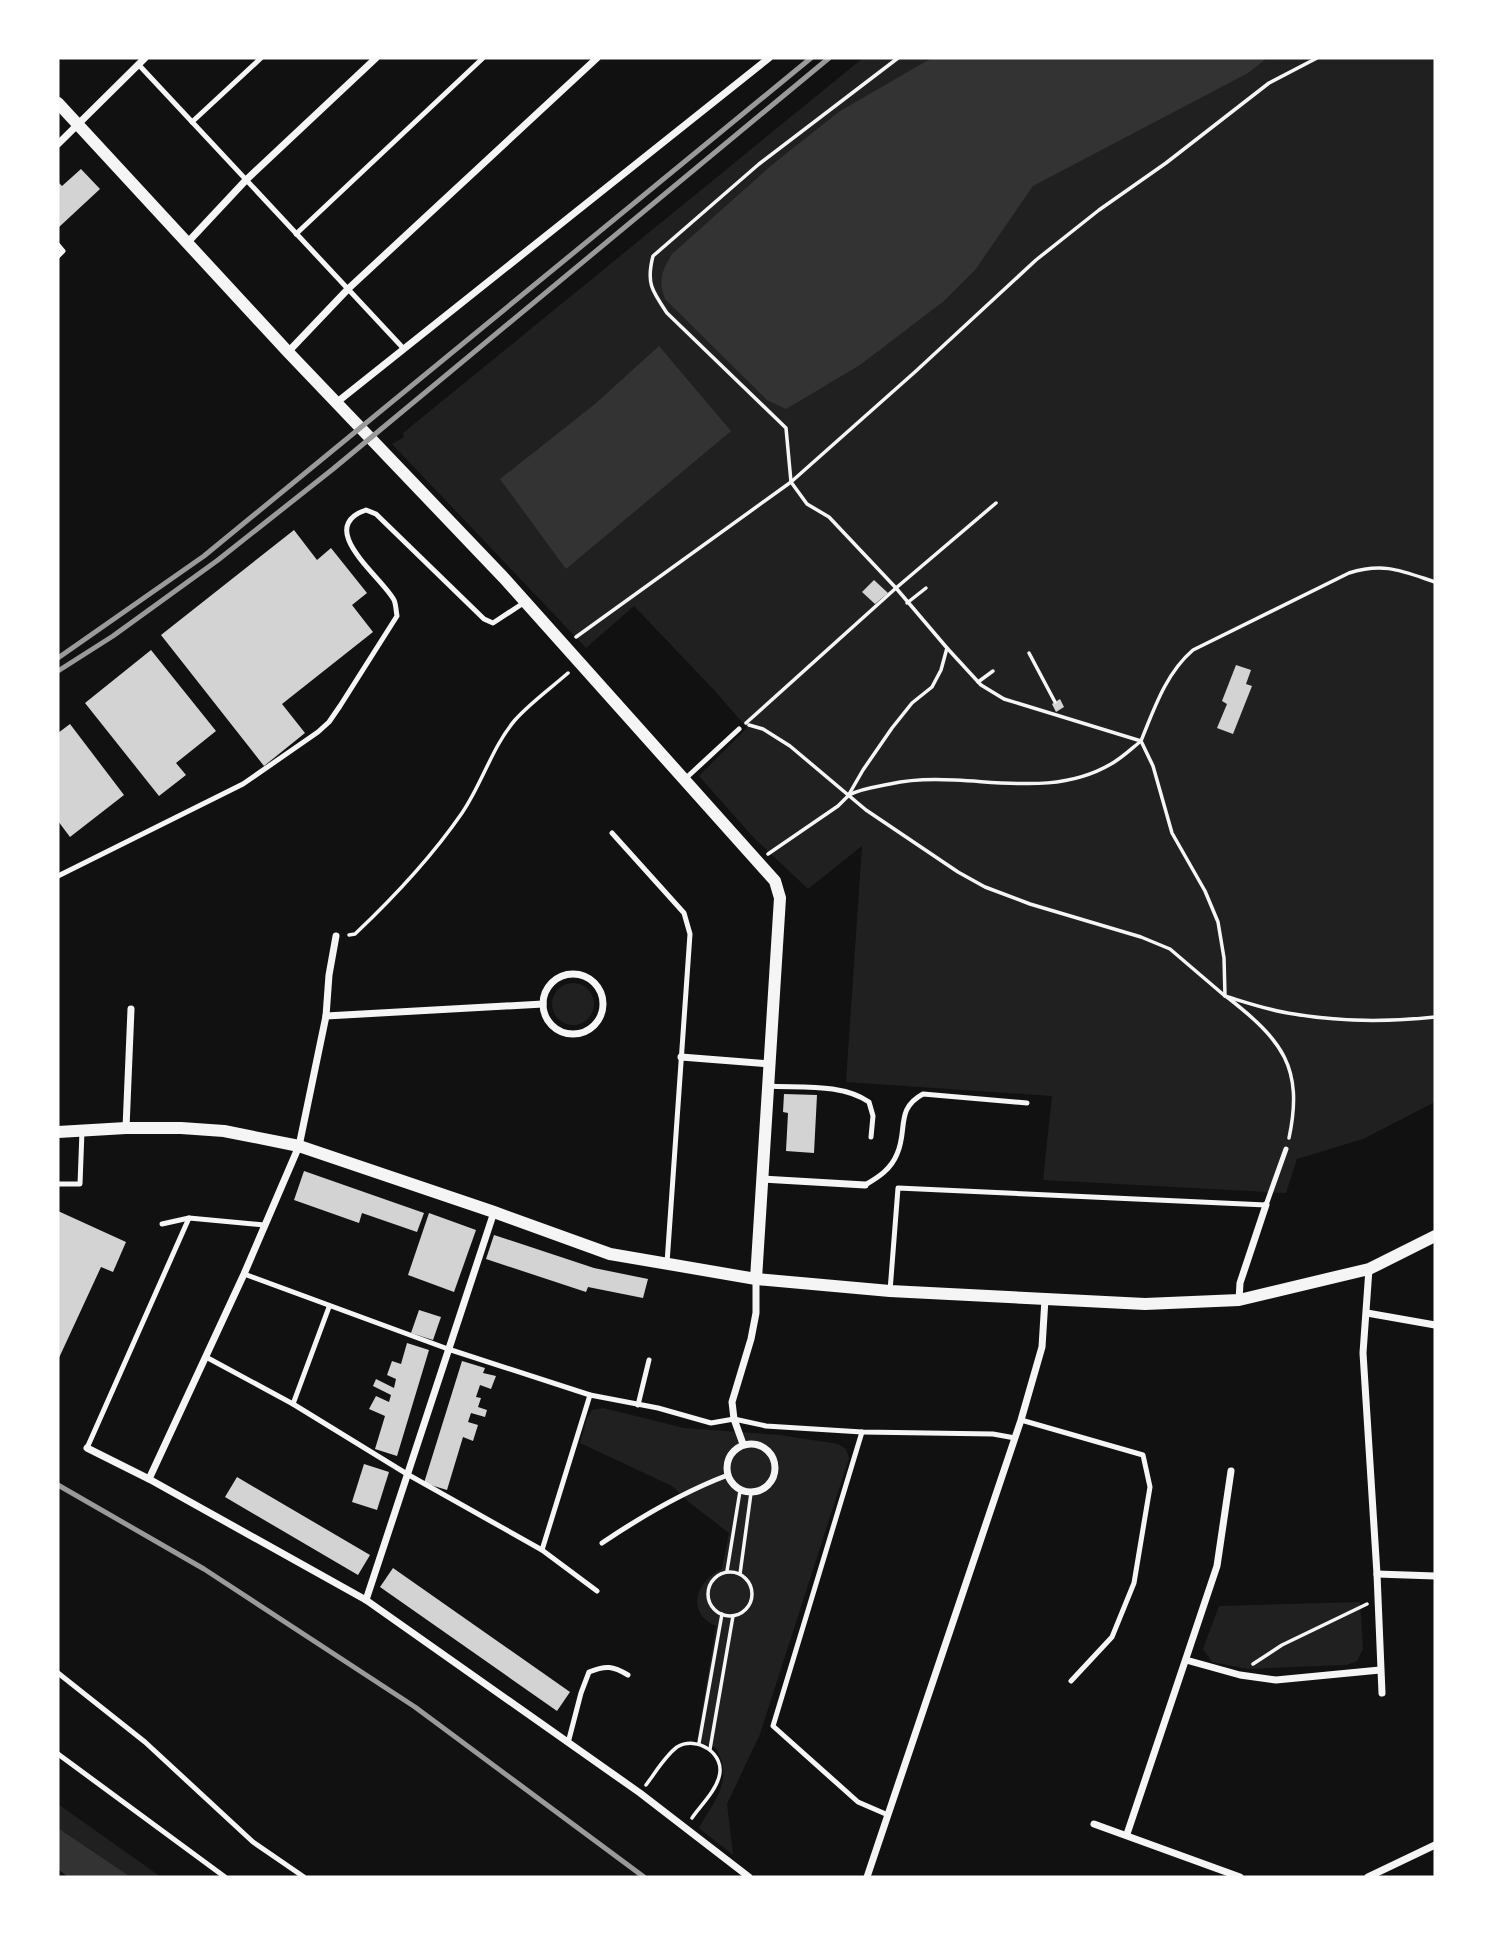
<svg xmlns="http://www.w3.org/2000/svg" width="1493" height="1935" viewBox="0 0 1493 1935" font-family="'Fira Sans',sans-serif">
	<rect width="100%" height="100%" fill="#111"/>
	<g fill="#202020">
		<polygon points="863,58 1435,58 1435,1102 1363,1139 1297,1159 1286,1193 1043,1180 1052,1096 846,1082 862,846 808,889 753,837 699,776 747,728 715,691 634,606 586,648 392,444 404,437 403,433"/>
		<circle cx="573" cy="1004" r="21"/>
		<path d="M603,1408l81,20 96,7 58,9 8,5 3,9 -89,276 -33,70 6,51 -34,-27c16,-29 35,-47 17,-80l-19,-7 19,-115c-31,-13 -20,-45 6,-57l7,-36 -39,-30 -18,-17 -92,-43 7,-25 5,-8z"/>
		<polygon points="1360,1602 1363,1649 1357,1661 1346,1665 1248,1669 1212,1662 1203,1649 1219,1606"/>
		<polygon points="58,1804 161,1877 131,1877 58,1828"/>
	</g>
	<g fill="#333">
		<path d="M932,58h335l-19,15 -215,113 -58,84 -31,31 -84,64 -74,44 -19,-9 -102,-101c-7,-19 -3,-28 7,-45l101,-90 67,-53z"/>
		<polygon points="659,346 731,431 566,569 500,479 595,404"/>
		<polygon points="58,1828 131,1877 68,1877 58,1869"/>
	</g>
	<g fill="#d3d3d3">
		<polygon points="81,169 100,189 58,228 58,182 62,186"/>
		<polygon points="294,530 317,560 331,548 367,593 352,605 373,632 282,704 305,733 264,766 161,635"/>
		<polygon points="874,580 888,593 875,604 862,592"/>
		<polygon points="151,650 216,731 176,763 186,775 159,796 85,703"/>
		<polygon points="1236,665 1251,670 1246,684 1252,686 1233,734 1217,728 1227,704 1222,701"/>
		<polygon points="1060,699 1064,707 1056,712 1052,704"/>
		<polygon points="70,724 124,795 70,837 58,821 58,733"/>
		<polygon points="784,1094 817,1095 814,1153 786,1151 788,1113 783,1112"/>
		<polygon points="304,1171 424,1213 417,1232 362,1213 359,1223 294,1200"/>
		<polygon points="58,1211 126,1242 113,1272 101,1267 58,1360"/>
		<polygon points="429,1213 476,1230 454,1292 408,1275"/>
		<polygon points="494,1235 594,1268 648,1279 643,1298 588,1287 586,1292 486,1259"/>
		<polygon points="419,1310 441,1317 433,1340 411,1333"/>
		<polygon points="407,1343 429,1350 397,1456 375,1449 385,1416 369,1409 376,1396 389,1402 391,1395 373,1386 376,1379 394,1388 396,1379 387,1375 392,1361 401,1364"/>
		<polygon points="462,1361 485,1368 483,1373 496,1376 491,1389 480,1385 476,1397 481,1398 478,1407 487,1410 485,1417 471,1413 468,1422 478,1425 473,1441 463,1437 447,1490 424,1483"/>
		<polygon points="364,1464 389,1472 377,1510 352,1502"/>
		<polygon points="237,1477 370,1555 358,1575 225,1497"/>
		<polygon points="393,1568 570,1692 557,1711 380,1587"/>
	</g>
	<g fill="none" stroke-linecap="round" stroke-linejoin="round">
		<g stroke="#f5f5f5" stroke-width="3.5">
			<polyline points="907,603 926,588"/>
			<polyline points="576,637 791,482 916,371 1036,260 1099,210 1166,163 1269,83 1317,58"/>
			<polyline points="1029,653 1055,702"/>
			<polyline points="978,682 993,671"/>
			<polyline points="746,723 896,588 996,503"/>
			<path d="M749,725l14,4 27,17 76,64 92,62 27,15 45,17 111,33 29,12 55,47 -1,-38 -6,-36 -13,-31 -33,-58 -19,-67 -12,-25c13,-32 25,-68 52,-91l156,-77c35,-11 53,-2 86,9"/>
			<path d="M849,795c13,-7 27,-8 41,-11 73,-16 153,20 221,-20 11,-6 20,-15 30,-23l-137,-42 -23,-14 -34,-37"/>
			<path d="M768,854l70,-48 10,-10 15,-26 29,-42 20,-25 20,-16 9,-17 6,-22 -51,-60 -67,-71 -22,-13 -16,-22 -5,-54 -119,-115c-15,-22 -21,-30 -14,-57l106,-92 139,-106"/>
			<path d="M349,935l6,-1c37,-35 78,-79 107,-121 20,-29 30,-66 53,-93 15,-17 36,-32 53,-47"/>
			<path d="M1225,996c23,7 46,15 69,18 47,8 94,8 141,3"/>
			<path d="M1227,997c55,43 77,70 62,141"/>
			<polyline points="727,1571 740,1491"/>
			<circle cx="730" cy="1594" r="22"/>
			<polyline points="740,1574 751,1493"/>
			<polyline points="1253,1664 1282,1645 1367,1604"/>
			<polyline points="699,1743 722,1614"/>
			<polyline points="710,1749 733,1616"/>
			<path d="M646,1785c9,-12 19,-29 31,-38 20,-12 49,7 42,30 -4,15 -18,28 -27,41"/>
		</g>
		<g stroke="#f5f5f5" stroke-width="5">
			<polyline points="138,64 404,349"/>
			<polyline points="192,122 261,58"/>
			<polyline points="296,234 483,58"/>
			<polyline points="58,245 63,251 58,256"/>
			<polyline points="685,779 739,729"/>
			<polyline points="612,833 684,913 690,934 667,1263"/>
			<path d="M58,876l185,-92 75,-52 11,-10 11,-16 57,-90c-1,-5 -1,-12 -3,-16 -12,-23 -80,-72 -28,-90l10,4 108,105 9,4 32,-21"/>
			<path d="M768,1086c32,2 74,-3 101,16l4,14 -2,21"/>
			<polyline points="58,1184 80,1184 82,1131"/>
			<path d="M865,1185c14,-8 26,-16 32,-31 11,-24 -2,-45 26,-60l104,9"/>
			<polyline points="162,1224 189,1218 264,1225"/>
			<polyline points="244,1274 448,1349 590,1395 658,1408 711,1423 734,1419 766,1426 862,1432 993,1434 1015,1438"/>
			<polyline points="890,1291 898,1188 1266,1205 1286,1149"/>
			<polyline points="206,1357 293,1404 407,1474 542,1550 597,1591"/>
			<polyline points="293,1404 329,1307"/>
			<polyline points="638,1405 649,1360"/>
			<polyline points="1021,1420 1143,1455 1150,1487 1134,1583 1112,1637 1071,1681"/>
			<polyline points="862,1432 773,1726 858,1802 888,1815"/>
			<polyline points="87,1448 189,1218"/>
			<path d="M602,1543c40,-27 81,-51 126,-68"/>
			<polyline points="542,1550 590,1395"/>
			<polyline points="58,1673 145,1742 253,1842 304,1877"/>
			<path d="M568,1743l13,-50 8,-21c17,-7 24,-6 39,3"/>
			<polyline points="58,1754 225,1877"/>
		</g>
		<g stroke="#f5f5f5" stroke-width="7">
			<polyline points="58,144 145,58"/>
			<polyline points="188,242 246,180 376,58"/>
			<polyline points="288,352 348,289 597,58"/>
			<polyline points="336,403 769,58"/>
			<circle cx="573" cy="1004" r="30"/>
			<polyline points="326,1016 543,1004"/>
			<polyline points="681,1057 770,1064"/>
			<polyline points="126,1128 131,1009"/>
			<polyline points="762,1179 865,1185"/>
			<polyline points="1369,1269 1363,1353 1377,1574 1382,1693"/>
			<polyline points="1239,1300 1240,1283 1266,1205"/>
			<polyline points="1367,1313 1435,1325"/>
			<circle cx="751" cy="1468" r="24"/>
			<polyline points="743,1444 734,1419 732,1402 751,1339 756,1313 756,1279"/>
			<polyline points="87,1448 149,1479 366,1600 640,1793 749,1877"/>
			<polyline points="149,1479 244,1274 299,1146 326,1016 329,975 336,936"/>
			<polyline points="1377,1574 1435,1576"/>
			<polyline points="366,1600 494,1212"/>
			<polyline points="1186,1660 1240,1675 1276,1680 1380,1670"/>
			<polyline points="1094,1824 1240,1877"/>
			<polyline points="1127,1834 1217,1566 1231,1471"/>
			<polyline points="867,1877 1021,1420 1042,1347 1045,1299"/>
			<polyline points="1368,1877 1435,1845"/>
		</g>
		<g stroke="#f5f5f5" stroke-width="12">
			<polyline points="58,103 288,352 503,577 775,881 780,898 756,1279"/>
			<polyline points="58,1132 126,1128 181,1128 224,1131 299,1146 494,1212 610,1254 756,1279 890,1291 1145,1304 1239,1300 1369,1269 1435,1236"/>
		</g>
		<g stroke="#9a9a9a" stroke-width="5">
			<polyline points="58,658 204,556 811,58"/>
			<polyline points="58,671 113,636 218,560 333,469 829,58"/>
			<polyline points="58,1485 204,1569 415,1707 644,1877"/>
		</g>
	</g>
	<rect width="1493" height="1935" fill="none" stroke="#ffffff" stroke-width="119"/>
</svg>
